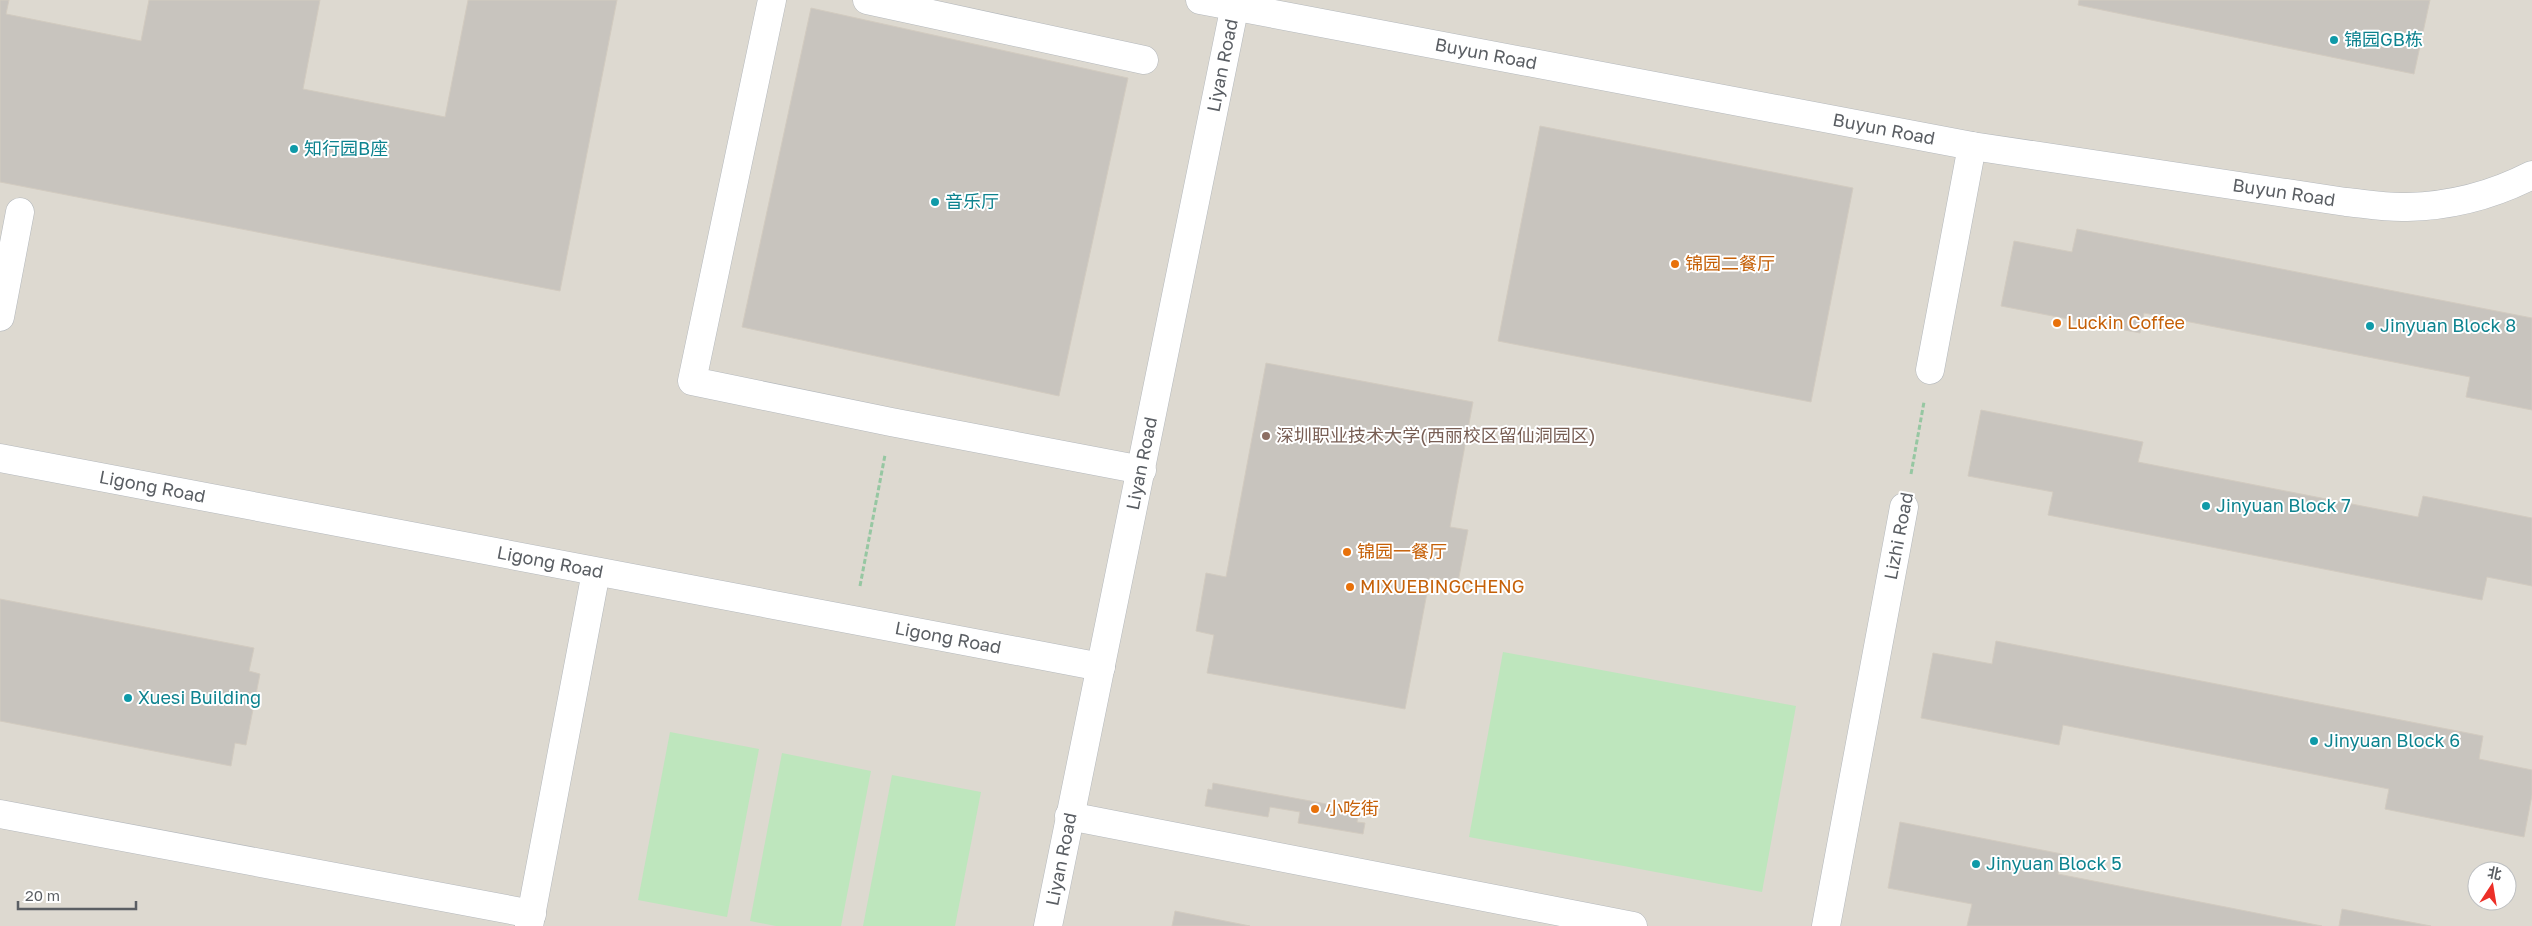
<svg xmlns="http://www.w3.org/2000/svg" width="2532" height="926" viewBox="0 0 2532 926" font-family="'Golos Text','Noto Sans SC',sans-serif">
	<rect width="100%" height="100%" fill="#edeae1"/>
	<path fill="#ddd9d0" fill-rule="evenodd" d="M0,0h2532v926h-2532zM2477,871h30v30h-30z"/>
	<g fill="#bee6bd">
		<polygon points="1503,652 1796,706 1762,892 1469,837"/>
		<polygon points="670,732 759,749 727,917 638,900"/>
		<polygon points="782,753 871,771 841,926 776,926 750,921"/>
		<polygon points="892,775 981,792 955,926 863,926"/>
	</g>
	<g fill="#c8c4be" stroke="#d2cbc0">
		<polygon points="0,0 9,0 6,14 141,41 149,0 320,0 303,89 445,117 468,0 617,0 560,291 0,182"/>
		<polygon points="2079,0 2430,0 2414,74 2078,5"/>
		<polygon points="811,8 1128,78 1059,396 742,327"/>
		<polygon points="1540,126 1853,188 1811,402 1498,341"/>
		<polygon points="2077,229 2532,318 2532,410 2466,397 2470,377 2144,313 2140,333 2001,306 2014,241 2072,252"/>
		<polygon points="1266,363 1473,402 1450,527 1468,530 1458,582 1430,577 1405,709 1207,673 1214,635 1196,631 1206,573 1226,577"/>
		<polygon points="1981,410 2143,442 2138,462 2418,517 2423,496 2532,518 2532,586 2487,577 2482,600 2048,515 2053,492 1968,476"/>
		<polygon points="0,599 254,648 249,671 260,674 246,745 235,743 231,766 0,721"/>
		<polygon points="1996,641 2483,736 2479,759 2532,770 2532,795 2524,837 2385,809 2389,789 2063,725 2059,745 1921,718 1933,653 1992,664"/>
		<polygon points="1213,783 1359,810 1357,822 1365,823 1363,834 1298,823 1300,812 1270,807 1268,817 1205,806 1208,789 1212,790"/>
		<polygon points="1900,822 2062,854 2058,874 2322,926 1967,926 1972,904 1888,888"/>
		<polygon points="2342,909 2431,926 2339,926"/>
		<polygon points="1175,911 1250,926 1172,926"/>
	</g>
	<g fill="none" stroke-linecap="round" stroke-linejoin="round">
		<g stroke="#b4b8bc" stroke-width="29">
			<g id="minor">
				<polyline points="772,0 692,381 891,422 1142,470"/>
				<polyline points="867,0 1144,60"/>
				<path id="s1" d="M1200,0l772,146 374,56c20,2 41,6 61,5 45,-1 86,-12 125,-32"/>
				<polyline points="0,317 20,212"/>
				<polyline points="1930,370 1972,146"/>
				<path id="s2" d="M0,458l1101,209"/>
				<polyline points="0,814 532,914"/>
				<polyline points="1069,816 1633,926"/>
				<polyline points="529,926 596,572"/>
				<path id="s3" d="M1048,926l188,-926"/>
				<polyline points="1826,926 1904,507"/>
			</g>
		</g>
		<g stroke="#96c7a2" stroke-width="3" stroke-dasharray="5 2.5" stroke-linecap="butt">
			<polyline points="1911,474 1924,402"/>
			<polyline points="860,586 885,455"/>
		</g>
		<use href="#minor" stroke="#fff" stroke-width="28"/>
	</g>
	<g fill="#0f9aa8" stroke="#fff" stroke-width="2">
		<circle cx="2334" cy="40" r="5"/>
		<circle cx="294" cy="149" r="5"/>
		<circle cx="935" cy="202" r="5"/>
		<circle cx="2370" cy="326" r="5"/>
		<circle cx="2206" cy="506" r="5"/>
		<circle cx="128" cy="698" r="5"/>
		<circle cx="2314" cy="741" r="5"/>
		<circle cx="1976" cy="864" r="5"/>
	</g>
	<g fill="#e8710a" stroke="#fff" stroke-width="2">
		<circle cx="1675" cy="264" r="5"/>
		<circle cx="2057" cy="323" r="5"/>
		<circle cx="1347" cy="552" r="5"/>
		<circle cx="1350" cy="587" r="5"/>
		<circle cx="1315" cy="809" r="5"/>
	</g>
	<circle fill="#8d6e63" stroke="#fff" stroke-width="2" cx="1266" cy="436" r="5"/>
	<g text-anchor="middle" stroke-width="4" stroke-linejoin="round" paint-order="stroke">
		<g font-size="18" fill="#0d838f" stroke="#fff" text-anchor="start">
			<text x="2344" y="46">锦园GB栋</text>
			<text x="304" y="155">知行园B座</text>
			<text x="945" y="208">音乐厅</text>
			<text x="2380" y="332">Jinyuan Block 8</text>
			<text x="2216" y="512">Jinyuan Block 7</text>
			<text x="138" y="704">Xuesi Building</text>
			<text x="2324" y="747">Jinyuan Block 6</text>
			<text x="1986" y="870">Jinyuan Block 5</text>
		</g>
		<g font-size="18" fill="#5a5e63" stroke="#fff">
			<text dy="6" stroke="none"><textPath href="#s1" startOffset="291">Buyun Road</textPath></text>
			<text dy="6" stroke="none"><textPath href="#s3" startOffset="878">Liyan Road</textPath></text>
			<text dy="6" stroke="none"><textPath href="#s1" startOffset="696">Buyun Road</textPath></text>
			<text dy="6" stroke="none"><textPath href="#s1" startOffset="1101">Buyun Road</textPath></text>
			<text dy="6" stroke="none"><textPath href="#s3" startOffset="472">Liyan Road</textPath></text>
			<text dy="6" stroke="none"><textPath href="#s2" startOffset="155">Ligong Road</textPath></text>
			<text transform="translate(1899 536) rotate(-79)" y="6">Lizhi Road</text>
			<text dy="6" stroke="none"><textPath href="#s2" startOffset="560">Ligong Road</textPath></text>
			<text dy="6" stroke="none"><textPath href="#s2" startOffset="965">Ligong Road</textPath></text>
			<text dy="6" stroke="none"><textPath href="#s3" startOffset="68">Liyan Road</textPath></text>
		</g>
		<g font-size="18" fill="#c56008" stroke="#fff" text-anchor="start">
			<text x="1685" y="270">锦园二餐厅</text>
			<text x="2067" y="329">Luckin Coffee</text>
			<text x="1357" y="558">锦园一餐厅</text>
			<text x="1360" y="593">MIXUEBINGCHENG</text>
			<text x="1325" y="815">小吃街</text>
		</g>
		<g font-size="18" fill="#785e54" stroke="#fff" text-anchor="start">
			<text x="1276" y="442">深圳职业技术大学(西丽校区留仙洞园区)</text>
		</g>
	</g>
	<g transform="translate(2492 886) rotate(12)"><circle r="24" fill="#ffffff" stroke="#bdbfc1"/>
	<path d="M0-4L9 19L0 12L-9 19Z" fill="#ec2f28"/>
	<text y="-8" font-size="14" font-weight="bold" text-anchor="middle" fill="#5a5e63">北</text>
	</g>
	<path d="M18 901v8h118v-8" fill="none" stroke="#5a5e63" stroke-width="2.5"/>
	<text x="25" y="901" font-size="15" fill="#5a5e63" stroke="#ffffff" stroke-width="4" paint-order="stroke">20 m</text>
</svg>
